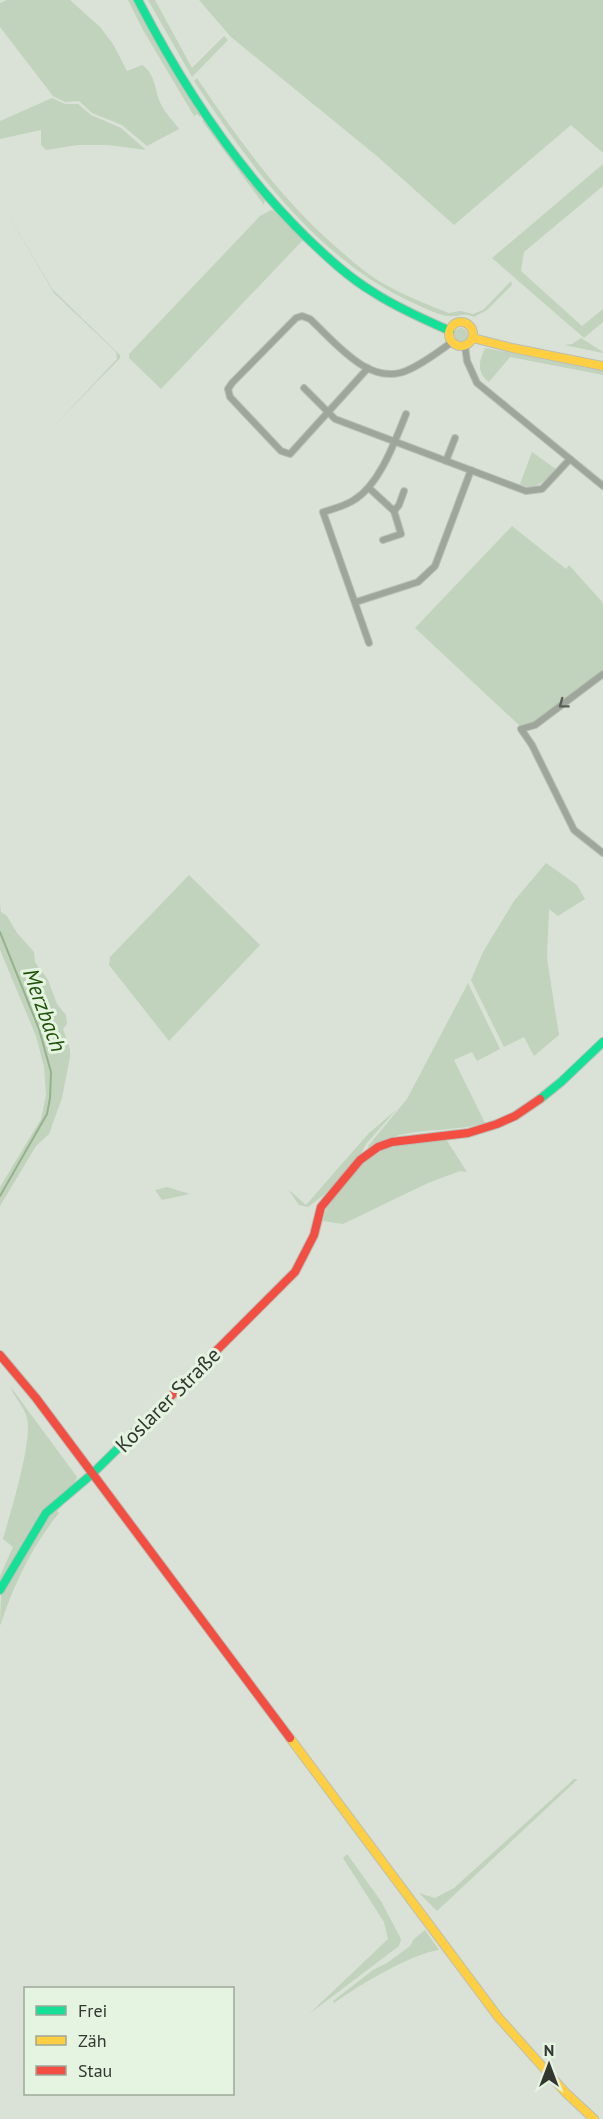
<svg xmlns="http://www.w3.org/2000/svg" width="603" height="2119" viewBox="0 0 603 2119" font-family="'PT Sans',sans-serif">
	<rect width="100%" height="100%" fill="#dae2d7"/>
	<g fill="#c1d3bc">
		<path d="M7,0h63l30,27 13,17 14,27 15,-6c12,7 13,23 17,35 4,10 13,20 20,29l-32,17 -25,-21 -30,-12 -13,-12 -14,1 -12,-6 -53,-69v-24z"/>
		<polygon points="128,0 134,0 202,115 200,117 197,114 194,116 143,30"/>
		<polygon points="148,0 155,0 192,68 224,36 228,40 192,77"/>
		<polygon points="199,0 603,0 603,153 571,125 454,225 378,157 231,37"/>
		<path d="M197,78c41,61 83,120 139,169 14,12 27,24 43,34 22,13 46,23 70,32l12,-2 12,3 10,-4 28,-29 1,4 -25,25 -13,7c-10,-5 -16,0 -27,-1 -10,-1 -40,-16 -50,-21 -87,-46 -150,-134 -203,-214z"/>
		<polygon points="52,98 65,104 78,104 91,115 121,128 146,150 108,145 78,145 46,150 41,145 41,130 0,139 0,121"/>
		<polygon points="204,119 265,199 264,205 202,121"/>
		<polygon points="603,164 603,186 524,252 521,271 582,326 603,309 603,322 584,338 492,258"/>
		<polygon points="0,201 53,290 120,355 120,358 51,429 117,359 116,352 54,293"/>
		<polygon points="271,210 276,211 303,240 161,389 129,358 129,354 260,216"/>
		<circle cx="461" cy="335" r="7"/>
		<polygon points="581,338 603,352 603,353 564,345 572,344"/>
		<path d="M485,348l118,23v4l-93,-18 -21,25c-13,-10 -10,-21 -4,-34z"/>
		<path d="M532,452l24,17c-11,11 -19,23 -36,15z"/>
		<polygon points="512,526 566,569 569,565 603,603 603,671 533,724 520,726 415,628"/>
		<polygon points="546,863 577,885 585,899 558,916 549,909 547,959 559,1035 534,1056 524,1037 504,1047 471,980 483,952 514,901"/>
		<polygon points="189,875 260,945 169,1041 109,965 110,957"/>
		<polygon points="0,904 1,912 7,916 17,933 34,952 35,962 48,980 57,1004 66,1015 67,1024 63,1029 70,1049 70,1057 62,1098 49,1134 36,1146 0,1206 0,1187 41,1119 46,1095 44,1067 36,1036 0,950"/>
		<path d="M468,983l32,66 -23,12 -5,-9 -18,8 31,63c-37,11 -83,2 -116,25l-1,-2 39,-47z"/>
		<polygon points="397,1109 366,1144 359,1158 325,1194 308,1207 299,1205 288,1189 306,1205 368,1134"/>
		<path d="M446,1139l21,33 -7,-1 -32,12 -85,41 -20,-3c4,-19 11,-25 23,-40 36,-40 50,-37 100,-42z"/>
		<polygon points="167,1187 190,1194 162,1200 155,1190"/>
		<path d="M10,1386l67,91 -3,7 -18,16 -56,86v-10l13,-29 -10,-8c7,-25 32,-104 23,-124 -4,-11 -12,-18 -16,-29z"/>
		<path d="M59,1504l3,2 -5,5 2,2c-27,33 -46,73 -59,113l1,-31 14,-28 26,-41z"/>
		<polygon points="574,1779 578,1779 437,1911 419,1893 435,1898 454,1888"/>
		<polygon points="347,1854 381,1901 401,1939 399,1946 309,2014 388,1939 384,1922 343,1858"/>
		<path d="M425,1930l14,20c-29,4 -81,36 -105,53l-1,-2 40,-31 14,-7 23,-17 4,-7z"/>
	</g>
	<g fill="none" stroke-linecap="round" stroke-linejoin="round">
		<polyline stroke="#94b28b" stroke-width="2" points="0,932 39,1029 51,1072 50,1098 47,1114 0,1196"/>
		<g stroke="#b9bfb6" stroke-width="8">
			<g id="street">
				<polyline points="465,346 467,361 477,383 603,486"/>
				<path d="M368,368l-78,86 -9,-3 -51,-54 -2,-8 4,-6 64,-65 6,-2 8,3c25,23 60,69 98,51 16,-7 30,-18 44,-28"/>
				<polyline points="304,388 335,419 526,491 542,489 570,459"/>
				<polyline points="446,461 455,438"/>
				<polyline points="369,488 394,511 401,534 383,540"/>
				<polyline points="394,511 399,505 404,491"/>
				<polyline points="356,602 418,582 435,566 471,470"/>
				<path d="M369,643l-46,-131c10,-3 22,-6 31,-12 26,-16 41,-59 52,-86"/>
				<polyline points="603,674 535,725 521,729 532,745 574,830 603,853"/>
			</g>
		</g>
		<g stroke="#b9bfb6" stroke-width="10">
			<g id="fast">
				<path d="M138,0c45,87 98,168 168,237 21,20 42,40 67,55 24,16 51,27 77,39"/>
				<polyline points="540,1099 561,1082 603,1042"/>
				<polyline points="0,1590 46,1513 92,1474 169,1398"/>
			</g>
		</g>
		<g stroke="#b9bfb6" stroke-width="10">
			<g id="slow">
				<circle cx="461" cy="334" r="12"/>
				<polyline points="473,338 512,348 603,366"/>
				<polyline points="290,1738 499,2018 566,2093 594,2119"/>
			</g>
		</g>
		<g stroke="#b9bfb6" stroke-width="10">
			<g id="jam">
				<polyline points="0,1355 36,1398 290,1738"/>
				<polyline points="169,1398 295,1272 314,1235 321,1207 360,1160 378,1147 392,1142 468,1133 497,1124 515,1116 540,1099"/>
			</g>
		</g>
		<use href="#street" stroke="#9ea69c" stroke-width="6"/>
		<use href="#fast" stroke="#16e098" stroke-width="8"/>
		<use href="#slow" stroke="#ffcf43" stroke-width="8"/>
		<use href="#jam" stroke="#f24e42" stroke-width="8"/>
	</g>
	<defs><path id="oneway-chevron" d="M-2-3.5L2.5 0L-2 3.5" fill="none" stroke-width="1.6" stroke-linecap="round" stroke-linejoin="round" transform="scale(1.5)"/></defs>
	<use stroke="#585e56" href="#oneway-chevron" transform="translate(563 704) rotate(143)"/>
	<g text-anchor="middle" stroke-width="6" stroke-linejoin="round" paint-order="stroke">
		<g font-size="21" fill="#323730" stroke="#e5f3e1">
			<text transform="translate(168 1400) rotate(-45)" y="7">Koslarer Straße</text>
		</g>
		<g font-size="22" font-style="italic" fill="#1c5104" stroke="#e5f3e1">
			<text transform="translate(45 1010) rotate(70)" y="8">Merzbach</text>
		</g>
	</g>
	<rect x="24" y="1987" width="210" height="108" fill="#e5f3e1" stroke="#9da89a" stroke-width="1.5"/>
	<rect x="36" y="2006" width="30" height="9" fill="#16e098" stroke="#9da89a" stroke-width="1.5"/>
	<text x="78" y="2017" font-size="18" fill="#323730">Frei</text>
	<rect x="36" y="2036" width="30" height="9" fill="#ffcf43" stroke="#9da89a" stroke-width="1.5"/>
	<text x="78" y="2047" font-size="18" fill="#323730">Zäh</text>
	<rect x="36" y="2066" width="30" height="9" fill="#f24e42" stroke="#9da89a" stroke-width="1.5"/>
	<text x="78" y="2077" font-size="18" fill="#323730">Stau</text>
	<g transform="translate(549 2065)" stroke="#e5f3e1" stroke-width="4.5" paint-order="stroke">
	<path d="M0-4.5L10 22L0 15L-10 22Z" fill="#323730"/>
	<text y="-9" font-size="16" font-weight="bold" text-anchor="middle" fill="#323730">N</text>
	</g>
</svg>
